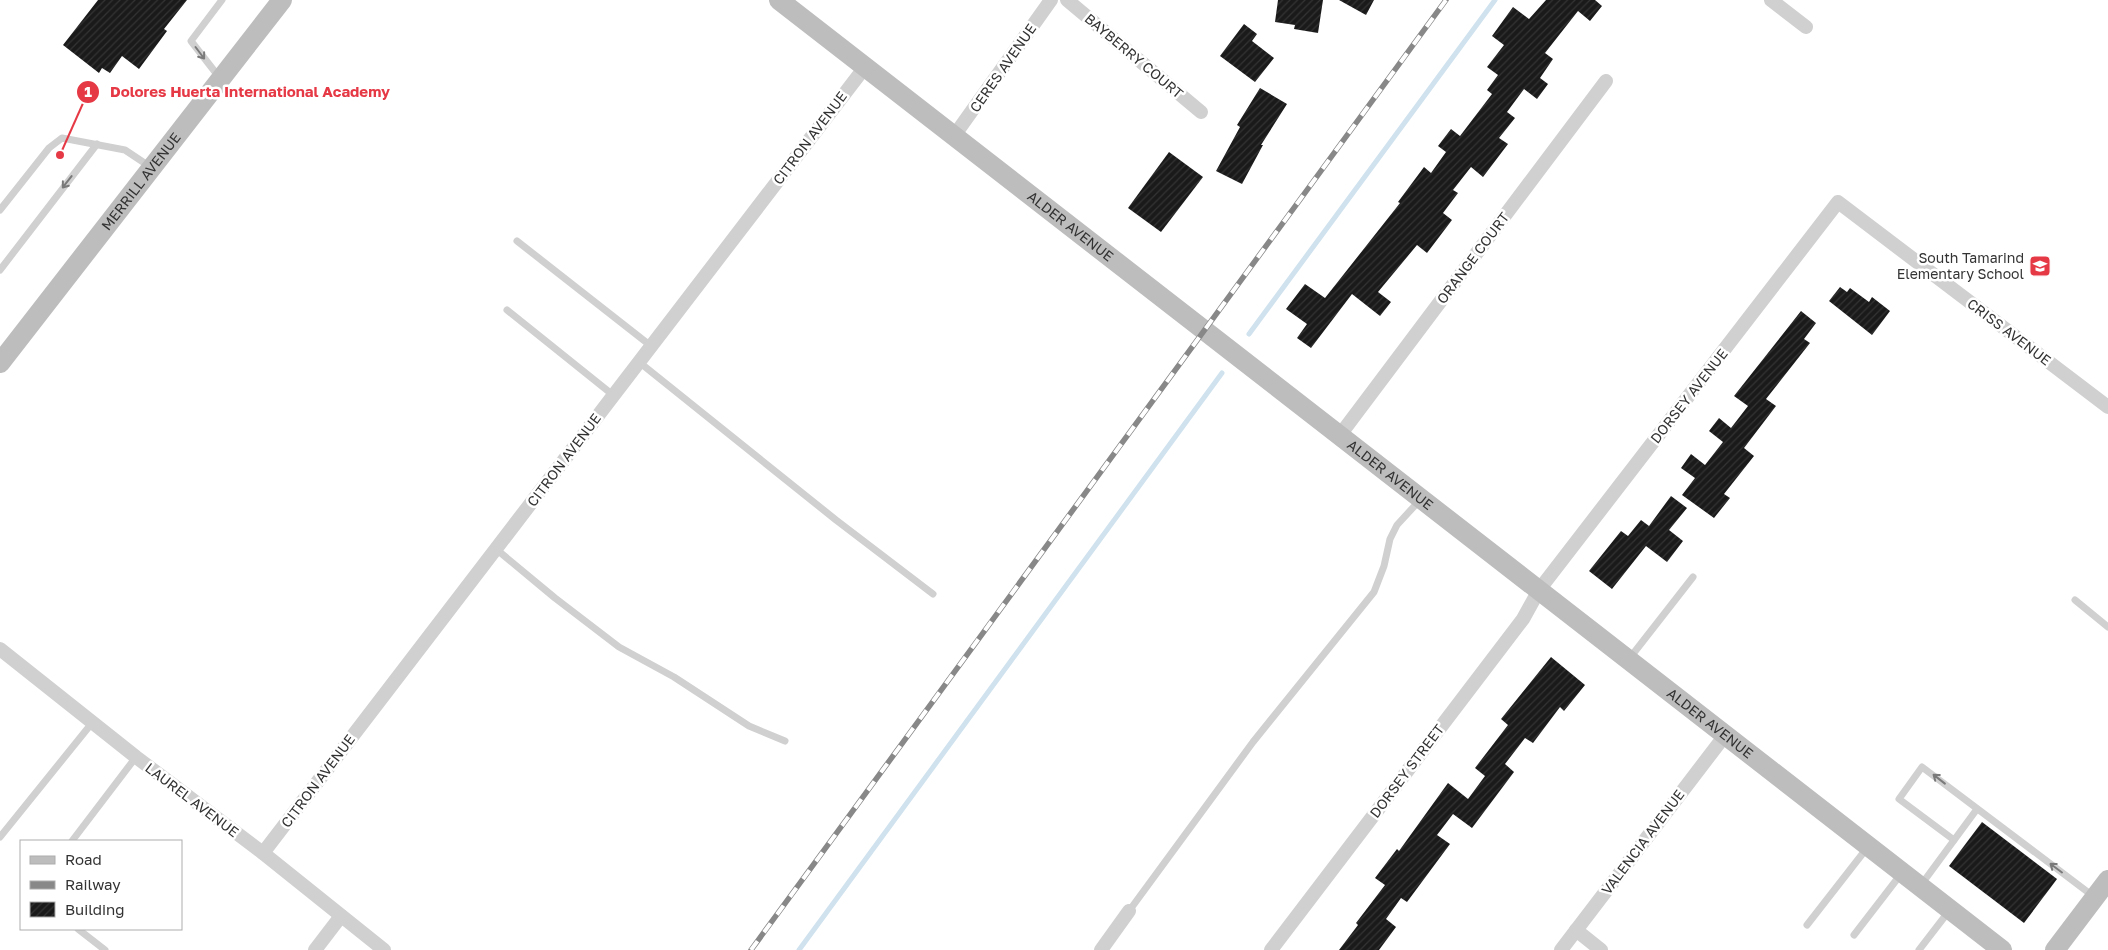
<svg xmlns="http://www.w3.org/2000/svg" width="2108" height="950" viewBox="0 0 2108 950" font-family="'Golos Text',sans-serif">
	<defs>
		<pattern id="building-hatch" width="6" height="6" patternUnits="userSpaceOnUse" patternTransform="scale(1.25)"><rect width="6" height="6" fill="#1a1a1a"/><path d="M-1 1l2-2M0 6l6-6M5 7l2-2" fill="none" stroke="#333"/></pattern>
	</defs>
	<rect width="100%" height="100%" fill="#fff"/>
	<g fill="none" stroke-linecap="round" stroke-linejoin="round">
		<g stroke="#cfe2ee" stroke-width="5">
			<polyline points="1249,334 1495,0"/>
			<polyline points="799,950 1222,373"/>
		</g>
	</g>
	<g fill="url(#building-hatch)">
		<polygon points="98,0 187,0 164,29 167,31 139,69 122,56 110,73 102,68 99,73 63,45"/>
		<polygon points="1278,0 1323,0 1318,33 1294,29 1295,25 1275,22"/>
		<polygon points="1339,0 1374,0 1366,15"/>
		<polygon points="1546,0 1595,0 1602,6 1590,21 1578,11 1545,53 1553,59 1540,78 1548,84 1537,99 1524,89 1507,112 1515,118 1499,138 1508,144 1483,177 1471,167 1453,190 1458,193 1443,213 1452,220 1427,253 1417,245 1378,292 1391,302 1380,316 1352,294 1311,348 1297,338 1307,324 1286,309 1305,284 1325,298 1400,203 1398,202 1424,167 1431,173 1446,152 1438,146 1451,129 1460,136 1492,94 1487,90 1498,75 1487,67 1504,45 1492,36 1513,7 1529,19"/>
		<polygon points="1244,24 1257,34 1252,41 1274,58 1255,82 1220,56"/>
		<polygon points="1260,88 1287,104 1261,145 1263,145 1242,184 1216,171 1240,127 1237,125"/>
		<polygon points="1169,152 1203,177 1161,232 1128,208"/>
		<polygon points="1840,287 1847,292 1850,288 1869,302 1872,297 1890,311 1872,335 1829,301"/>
		<polygon points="1801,311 1816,323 1804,339 1810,343 1766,399 1776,406 1744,448 1754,456 1724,494 1730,498 1714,518 1682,495 1695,478 1681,468 1691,454 1705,465 1723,442 1709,431 1719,418 1731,428 1748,406 1734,396"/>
		<polygon points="1671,496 1687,508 1669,530 1683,541 1667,562 1646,546 1612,589 1589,571 1621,531 1628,536 1641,520 1649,526"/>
		<polygon points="1551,657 1585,685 1564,711 1560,707 1533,743 1525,738 1505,764 1514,772 1472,828 1453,814 1437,835 1450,844 1407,902 1401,898 1386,919 1396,927 1379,950 1339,950 1358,925 1356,923 1385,885 1375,878 1397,849 1399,851 1448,783 1468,799 1485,776 1475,768 1508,725 1501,719"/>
		<polygon points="1982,822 2057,879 2024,923 1949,866"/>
	</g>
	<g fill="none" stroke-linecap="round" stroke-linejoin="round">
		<g stroke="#d0d0d0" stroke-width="7">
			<polyline points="219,77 191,41 222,0"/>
			<polyline points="0,210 49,148 62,138 125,150 149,166"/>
			<polyline points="517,241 651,346"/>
			<polyline points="0,270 97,144"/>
			<polyline points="507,310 613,395"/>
			<polyline points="639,362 836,520 933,594"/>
			<polyline points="496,549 555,598 619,647 674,677 749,726 785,741"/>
			<polyline points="2075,600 2108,627"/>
			<polyline points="1629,659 1693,577"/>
			<polyline points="0,837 92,723"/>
			<polyline points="1954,840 1899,799 1922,767 2093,896"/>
			<polyline points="72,841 136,757"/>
			<polyline points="1921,885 1977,809"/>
			<polyline points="1129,911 1253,742 1374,592 1384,566 1390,539 1397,525 1420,500"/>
			<polyline points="1807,925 1867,848"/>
			<polyline points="78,929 105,950"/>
			<polyline points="1854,935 1901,874"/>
			<polyline points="1919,950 1949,911"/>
		</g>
		<g stroke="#d0d0d0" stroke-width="14">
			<polyline points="1067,0 1201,112"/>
			<polyline points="1771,0 1806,27"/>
			<polyline points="954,136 1051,0"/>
			<polyline points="1340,435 1606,81"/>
			<polyline points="0,649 136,757 263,853 384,950"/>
			<polyline points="263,853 865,67"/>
			<polyline points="1576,930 1601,950"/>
			<polyline points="315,950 341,916"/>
			<polyline points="1101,950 1129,911"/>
			<polyline points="1271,950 1523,619 1539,590 1838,202 2108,407"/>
			<polyline points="1561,950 1726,734"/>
		</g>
		<g stroke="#bdbdbd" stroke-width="20">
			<path id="s1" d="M779,0l1223,950"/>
			<path id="s2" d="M0,363l282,-363"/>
			<polyline points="2055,950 2108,880"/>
		</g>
		<g stroke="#888" stroke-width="5.5">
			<polyline id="rail" points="751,950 1446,0"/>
		</g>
		<use href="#rail" stroke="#fff" stroke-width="4" stroke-dasharray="11" stroke-linecap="butt"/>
	</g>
	<defs><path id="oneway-shaft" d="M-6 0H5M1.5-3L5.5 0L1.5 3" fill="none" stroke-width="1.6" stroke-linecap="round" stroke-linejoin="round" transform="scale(1.25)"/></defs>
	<g stroke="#7a7a7a">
		<use href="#oneway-shaft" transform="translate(200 53) rotate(53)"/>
		<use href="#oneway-shaft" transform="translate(67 182) rotate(128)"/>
		<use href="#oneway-shaft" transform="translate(1939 779) rotate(-142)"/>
		<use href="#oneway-shaft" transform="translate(2056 868) rotate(-143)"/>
	</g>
	<defs>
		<g id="school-square" transform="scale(1.125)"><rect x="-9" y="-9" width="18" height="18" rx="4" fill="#e63946" stroke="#fff"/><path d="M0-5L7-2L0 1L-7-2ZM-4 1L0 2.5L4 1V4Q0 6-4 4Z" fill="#fff"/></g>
	</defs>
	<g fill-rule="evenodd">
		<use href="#school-square" x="2040" y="266"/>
	</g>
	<g text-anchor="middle" stroke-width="5" stroke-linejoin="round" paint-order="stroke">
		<g font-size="14" fill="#333" stroke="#fff">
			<text transform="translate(1134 56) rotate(40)" y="5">BAYBERRY COURT</text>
			<text transform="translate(1003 68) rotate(-55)" y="5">CERES AVENUE</text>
			<text transform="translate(810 138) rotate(-53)" y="5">CITRON AVENUE</text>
			<text dy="5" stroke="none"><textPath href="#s2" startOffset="230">MERRILL AVENUE</textPath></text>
			<text dy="5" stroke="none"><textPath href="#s1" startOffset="369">ALDER AVENUE</textPath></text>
			<text transform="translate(1473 258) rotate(-53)" y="5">ORANGE COURT</text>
			<text transform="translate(2009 332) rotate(37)" y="5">CRISS AVENUE</text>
			<text transform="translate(1689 396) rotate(-52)" y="5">DORSEY AVENUE</text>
			<text transform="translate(564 460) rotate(-53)" y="5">CITRON AVENUE</text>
			<text dy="5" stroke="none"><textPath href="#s1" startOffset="774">ALDER AVENUE</textPath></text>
			<text dy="5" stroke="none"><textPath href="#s1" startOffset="1179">ALDER AVENUE</textPath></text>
			<text transform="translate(1407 771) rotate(-53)" y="5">DORSEY STREET</text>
			<text transform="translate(318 781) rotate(-53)" y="5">CITRON AVENUE</text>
			<text transform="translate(192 800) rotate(37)" y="5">LAUREL AVENUE</text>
			<text transform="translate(1643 842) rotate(-53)" y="5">VALENCIA AVENUE</text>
		</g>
		<g font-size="14" fill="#333" stroke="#fff" text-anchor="end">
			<text x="2024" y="263">South Tamarind<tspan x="2024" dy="16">Elementary School</tspan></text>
		</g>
	</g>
	<path fill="none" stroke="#e63946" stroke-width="2" d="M60 155L88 92"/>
	<g fill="#e63946" stroke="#fff" stroke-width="2">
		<circle cx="60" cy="155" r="5"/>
		<circle cx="88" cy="92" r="12"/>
	</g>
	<g font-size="15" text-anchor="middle" font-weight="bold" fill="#fff">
		<text x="88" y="97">1</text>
	</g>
	<g font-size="15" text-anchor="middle" font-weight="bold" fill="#e63946" stroke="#fff" stroke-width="5" stroke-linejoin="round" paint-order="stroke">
		<text x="250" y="97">Dolores Huerta International Academy</text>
	</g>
	<rect x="20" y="840" width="162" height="90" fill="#ffffff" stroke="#adadad"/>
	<rect x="30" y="856" width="25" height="8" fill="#bdbdbd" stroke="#adadad"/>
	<text x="65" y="865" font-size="15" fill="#333333">Road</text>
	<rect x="30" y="881" width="25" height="8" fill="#888888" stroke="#adadad"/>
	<text x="65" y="890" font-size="15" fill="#333333">Railway</text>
	<rect x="30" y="902" width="25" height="15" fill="url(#building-hatch)" stroke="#adadad"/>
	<text x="65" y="915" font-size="15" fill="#333333">Building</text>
</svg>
